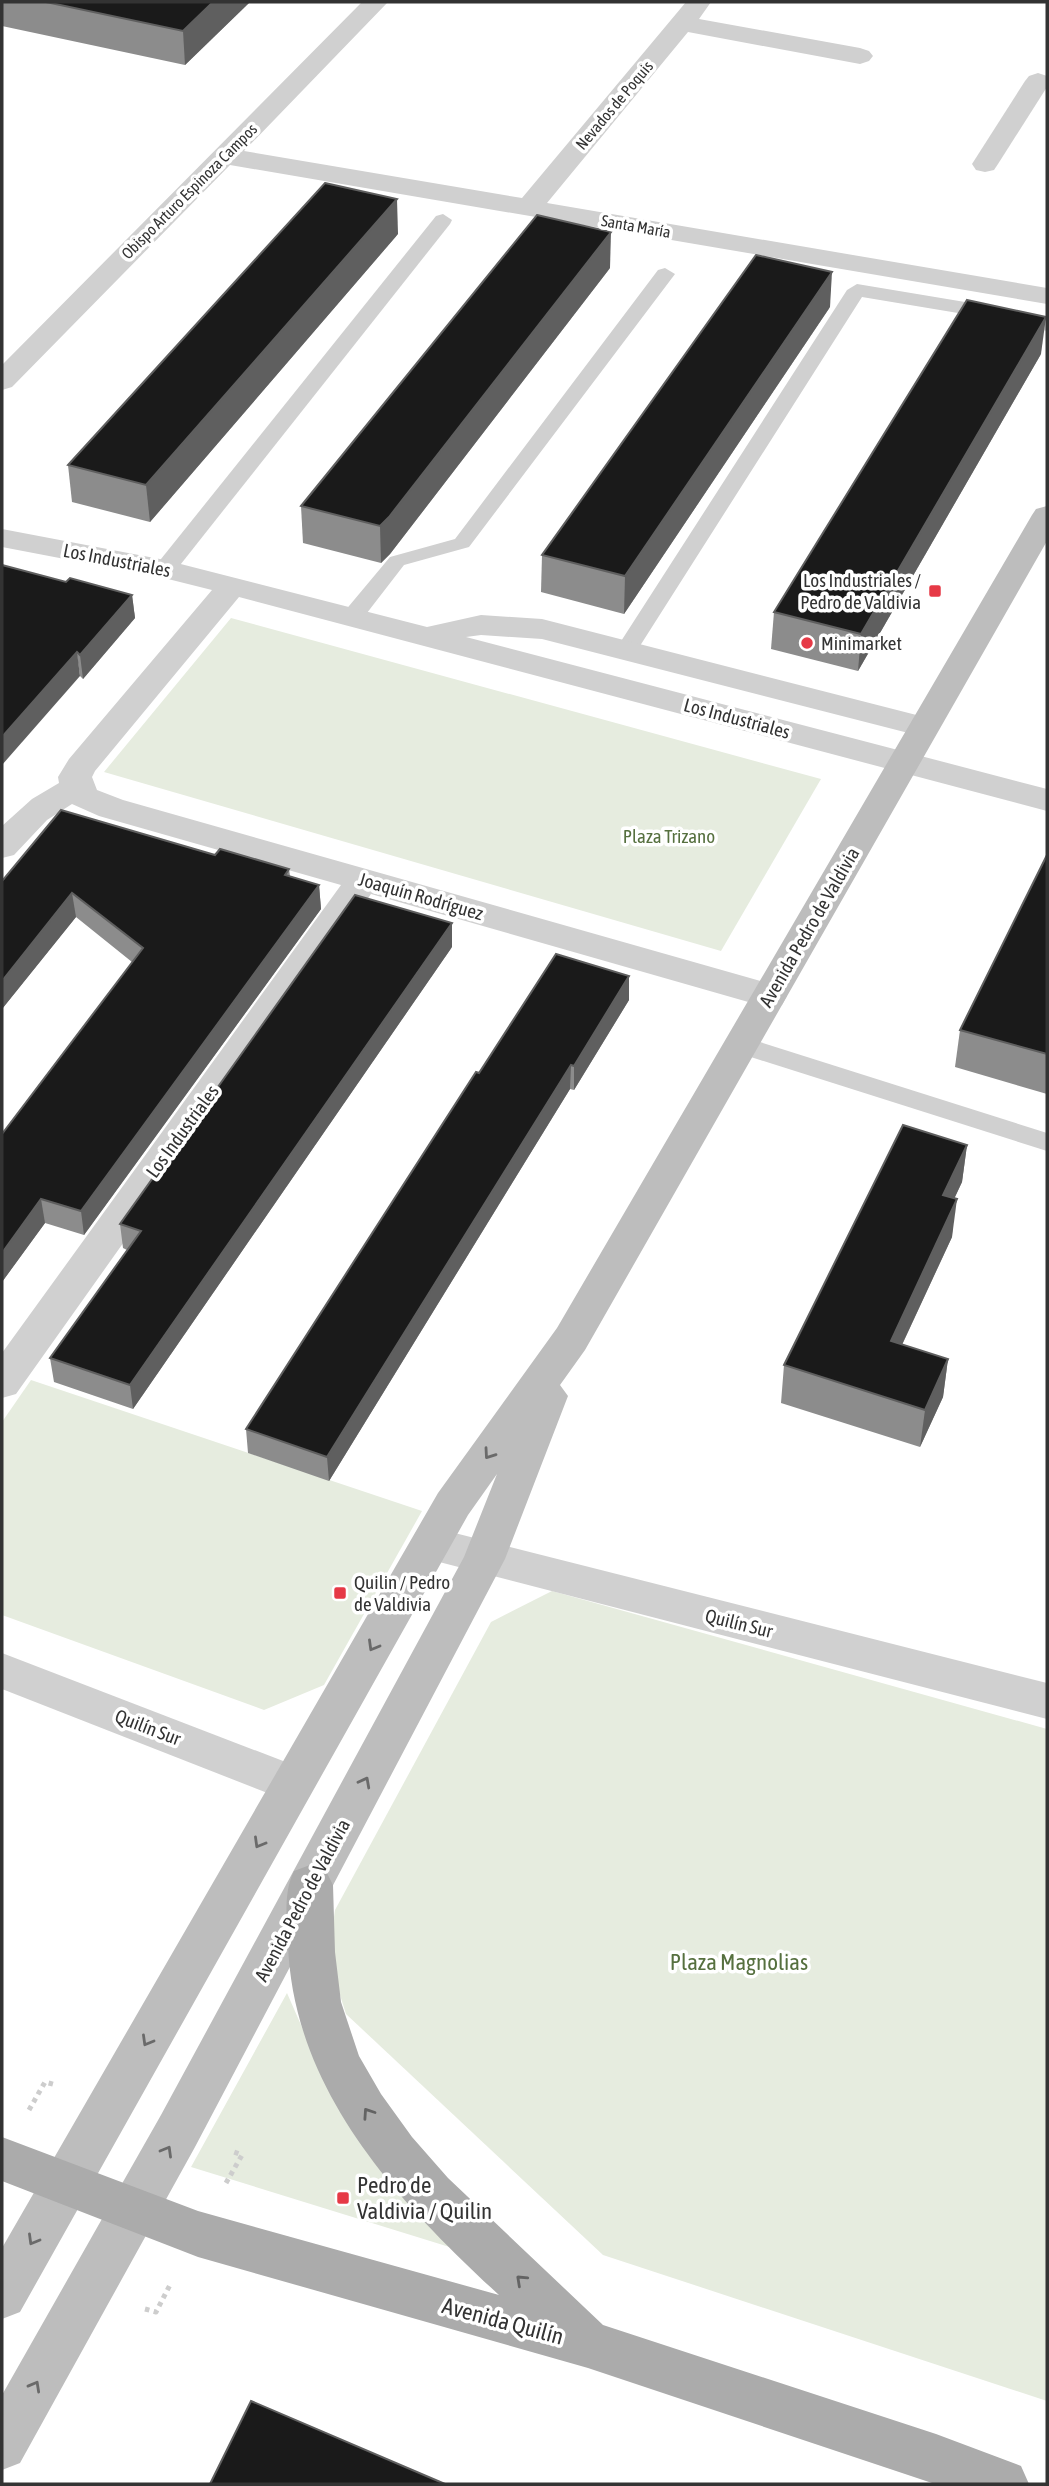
<svg xmlns="http://www.w3.org/2000/svg" width="1049" height="2486" viewBox="0 0 1049 2486" font-family="'Asap Condensed',sans-serif">
	<rect width="100%" height="100%" fill="#fff"/>
	<g fill="#e6ecdf">
		<polygon points="231,618 821,779 721,951 104,772"/>
		<polygon points="31,1380 422,1511 324,1685 264,1710 2,1615 2,1422"/>
		<polygon points="552,1591 1047,1729 1047,2401 603,2255 346,2014 328,1957 335,1910 491,1622"/>
		<polygon points="287,1993 333,2098 485,2258 191,2167"/>
	</g>
	<g fill="none" stroke-linecap="round" stroke-linejoin="round">
		<g stroke="#cdcdcd" stroke-width="5" stroke-dasharray="4.5 4.5" stroke-linecap="butt">
			<polyline points="29,2110 45,2082 56,2085"/>
			<polyline points="226,2183 242,2155 231,2151"/>
			<polyline points="145,2309 156,2312 171,2283"/>
		</g>
		<g fill="#d0d0d0" fill-rule="evenodd">
			<polygon points="443,214 452,220 450,224 173,574 157,574 154,569 157,564 436,216"/>
			<polygon points="665,268 675,274 672,278 469,547 404,565 360,622 344,622 341,617 344,612 390,557 455,539 658,270"/>
			<polygon points="857,284 1013,310 1047,319 1047,331 1012,322 862,297 638,649 635,654 619,654 616,649 847,290"/>
			<polygon points="741,1036 1047,1133 1047,1151 732,1051 729,1045 732,1039"/>
		</g>
		<g fill="#d0d0d0" fill-rule="evenodd">
			<polygon points="362,2 388,2 244,151 522,198 686,2 711,2 699,19 860,48 869,51 873,56 869,61 860,64 688,32 547,203 1047,288 1047,304 230,165 12,387 2,390 2,365"/>
			<polygon points="1038,73 1047,76 1047,87 998,164 994,170 985,172 976,170 972,164 1025,81 1029,76"/>
			<polygon points="2,529 165,560 427,627 481,615 542,619 936,720 940,727 936,734 924,737 542,639 481,635 466,637 1047,789 1047,811 239,597 95,771 92,777 97,790 123,800 782,987 787,996 782,1005 769,1008 371,894 16,1394 2,1398 2,1353 341,885 99,816 72,804 47,820 14,855 2,858 2,826 32,799 59,783 58,777 69,759 212,590 164,578 2,547"/>
			<polygon points="431,1527 1047,1683 1047,1719 416,1556 410,1544 416,1532"/>
			<polygon points="2,1653 309,1771 315,1784 309,1797 293,1803 2,1689"/>
		</g>
		<polygon fill="#bdbdbd" fill-rule="evenodd" points="1047,506 1047,541 585,1350 560,1385 568,1396 505,1559 195,2147 20,2463 2,2470 2,2395 161,2115 464,1557 497,1474 468,1515 20,2312 2,2319 2,2248 438,1493 557,1328 1032,515 1036,509"/>
		<path fill="#ababab" fill-rule="evenodd" d="M310,1865l16,6 7,14 2,67 6,50 18,54 22,38 31,43 36,41 155,147 333,109 85,32 8,18h-94l-347,-116 -390,-111 -196,-76v-44l196,74 301,84c-102,-94 -206,-205 -211,-351 -1,-24 -5,-51 6,-73z"/>
	</g>
	<g fill="#8c8c8c">
		<polygon points="2,2 250,2 185,65 2,26"/>
		<polygon points="398,234 150,522 72,502 68,465"/>
		<polygon points="610,268 390,554 381,563 303,543 301,506"/>
		<polygon points="830,307 624,614 541,592 542,555"/>
		<polygon points="1041,354 858,671 771,649 774,612"/>
		<polygon points="66,582 132,595 135,618 83,679 80,676"/>
		<polygon points="215,855 289,869 290,876 319,885 321,909 84,1235 45,1223 2,1282 132,962 76,917 2,1009 2,881"/>
		<polygon points="1047,855 1047,1094 955,1067 960,1030"/>
		<polygon points="452,947 133,1409 54,1382 50,1358 127,1250 123,1248 120,1224"/>
		<polygon points="629,976 629,1000 574,1090 570,1089 329,1481 248,1453 246,1429 479,1073"/>
		<polygon points="967,1145 962,1182 954,1199 952,1237 902,1345 948,1359 943,1397 920,1447 781,1403 784,1365"/>
	</g>
	<g fill="#5f5f5f">
		<polygon points="213,2 250,2 185,65 183,31"/>
		<polygon points="397,199 398,234 150,522 146,485"/>
		<polygon points="611,232 610,268 390,554 381,563 380,526"/>
		<polygon points="832,272 830,307 624,614 625,576"/>
		<polygon points="1046,317 1041,354 858,671 861,634"/>
		<polygon points="132,595 135,618 83,679 80,655"/>
		<polygon points="77,652 80,676 2,765 2,737"/>
		<polygon points="319,885 321,909 84,1235 81,1211"/>
		<polygon points="72,893 76,917 2,1009 2,981"/>
		<polygon points="452,923 452,947 133,1409 130,1385"/>
		<polygon points="629,976 629,1000 574,1090 574,1066"/>
		<polygon points="571,1065 570,1089 329,1481 327,1457"/>
		<polygon points="967,1145 962,1182 938,1233 943,1195"/>
		<polygon points="41,1199 45,1223 2,1282 2,1253"/>
		<polygon points="957,1199 952,1237 886,1379 891,1341"/>
		<polygon points="948,1359 943,1397 920,1447 925,1410"/>
	</g>
	<g fill="#1a1a1a" stroke="#5f5f5f" stroke-width="2">
		<polygon points="46,2 213,2 183,31"/>
		<polygon points="325,183 397,199 146,485 68,465"/>
		<polygon points="537,215 611,232 389,517 380,526 301,506"/>
		<polygon points="756,255 832,272 625,576 542,555"/>
		<polygon points="967,300 1046,317 861,634 774,612"/>
		<polygon points="2,565 66,582 70,578 132,595 80,655 77,652 2,737"/>
		<polygon points="61,810 215,855 220,849 289,869 285,875 319,885 81,1211 41,1199 2,1253 2,1134 143,948 72,893 2,981 2,881"/>
		<polygon points="1047,855 1047,1054 960,1030"/>
		<polygon points="355,895 452,923 130,1385 50,1358 141,1231 120,1224"/>
		<polygon points="556,954 629,976 574,1066 571,1065 327,1457 246,1429 476,1072 479,1073"/>
		<polygon points="903,1125 967,1145 943,1195 957,1199 891,1341 948,1359 925,1410 784,1365"/>
		<polygon points="251,2401 445,2484 210,2484"/>
	</g>
	<defs><path id="oneway-chevron" d="M-2-3.5L2.5 0L-2 3.5" fill="none" stroke-width="1.6" stroke-linecap="round" stroke-linejoin="round" transform="scale(1.75)"/></defs>
	<g stroke="#6a6a6a">
		<use href="#oneway-chevron" transform="translate(489 1454) rotate(125)"/>
		<use href="#oneway-chevron" transform="translate(373 1646) rotate(120)"/>
		<use href="#oneway-chevron" transform="translate(365 1782) rotate(-62)"/>
		<use href="#oneway-chevron" transform="translate(259 1843) rotate(120)"/>
		<use href="#oneway-chevron" transform="translate(147 2041) rotate(120)"/>
		<use href="#oneway-chevron" transform="translate(167 2151) rotate(-60)"/>
		<use href="#oneway-chevron" transform="translate(33 2240) rotate(120)"/>
		<use href="#oneway-chevron" transform="translate(35 2386) rotate(-61)"/>
	</g>
	<g stroke="#636363">
		<use href="#oneway-chevron" transform="translate(368 2113) rotate(-124)"/>
		<use href="#oneway-chevron" transform="translate(521 2280) rotate(-137)"/>
	</g>
	<g fill="#e63946" stroke="#fff" stroke-width="2.5">
		<rect x="928" y="584" width="14" height="14" rx="3.5"/>
		<circle cx="807" cy="643" r="7"/>
		<rect x="333" y="1586" width="14" height="14" rx="3.5"/>
		<rect x="336" y="2191" width="14" height="14" rx="3.5"/>
	</g>
	<g text-anchor="middle" stroke-width="7" stroke-linejoin="round" paint-order="stroke">
		<g font-size="16" fill="#333" stroke="#fff">
			<text transform="translate(614 105) rotate(-50)" y="6">Nevados de Poquis</text>
			<text transform="translate(189 191) rotate(-45)" y="6">Obispo Arturo Espinoza Campos</text>
			<text transform="translate(636 226) rotate(10)" y="6">Santa María</text>
		</g>
		<g font-size="19" fill="#333" stroke="#fff">
			<text transform="translate(117 560) rotate(11)" y="7">Los Industriales</text>
			<text transform="translate(737 718) rotate(15)" y="7">Los Industriales</text>
			<text transform="translate(421 896) rotate(16)" y="7">Joaquín Rodríguez</text>
			<text transform="translate(809 927) rotate(-60)" y="7">Avenida Pedro de Valdivia</text>
			<text transform="translate(182 1131) rotate(-54)" y="7">Los Industriales</text>
			<text transform="translate(739 1623) rotate(14)" y="7">Quilín Sur</text>
			<text transform="translate(148 1727) rotate(21)" y="7">Quilín Sur</text>
			<text transform="translate(302 1900) rotate(-62)" y="7">Avenida Pedro de Valdivia</text>
		</g>
		<g font-size="19" fill="#333" stroke="#fff" text-anchor="start">
			<text x="921" y="587" text-anchor="end">Los Industriales /<tspan x="921" dy="22">Pedro de Valdivia</tspan></text>
			<text x="821" y="650">Minimarket</text>
			<text x="354" y="1589">Quilin / Pedro<tspan x="354" dy="22">de Valdivia</tspan></text>
		</g>
		<g font-size="19" fill="#56703f" stroke="#fff">
			<text x="669" y="843">Plaza Trizano</text>
		</g>
		<g font-size="23" fill="#56703f" stroke="#fff">
			<text x="739" y="1970">Plaza Magnolias</text>
		</g>
		<g font-size="23" fill="#333" stroke="#fff" text-anchor="start">
			<text x="357" y="2193">Pedro de<tspan x="357" dy="26">Valdivia / Quilin</tspan></text>
		</g>
		<g font-size="23" fill="#333" stroke="#fff">
			<text transform="translate(503 2321) rotate(15)" y="8">Avenida Quilín</text>
		</g>
	</g>
	<rect width="1049" height="2486" fill="none" stroke="#333333" stroke-width="7"/>
</svg>
